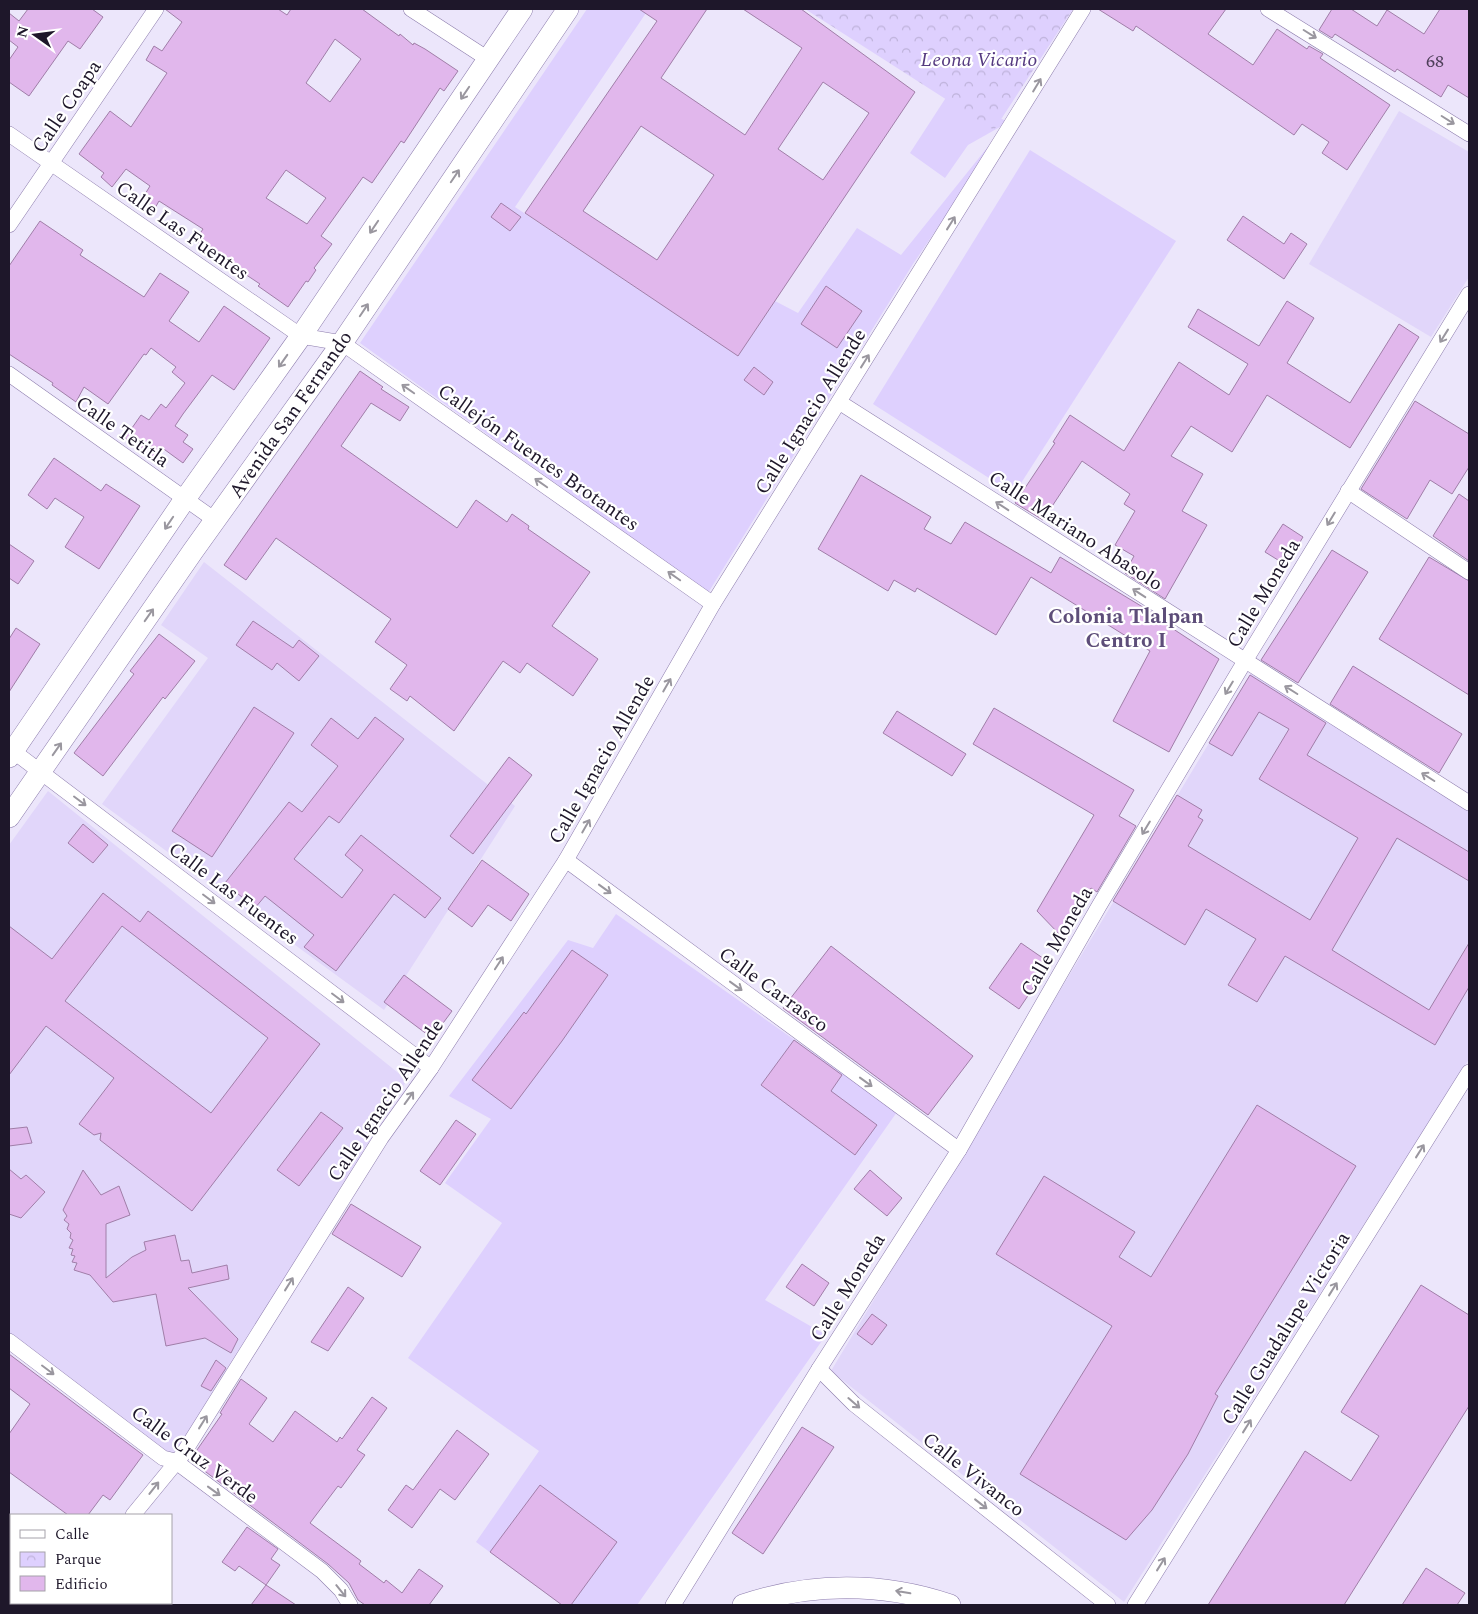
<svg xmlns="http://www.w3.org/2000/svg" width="1478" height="1614" viewBox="0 0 1478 1614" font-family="Spectral,serif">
	<defs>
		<pattern id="park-crowns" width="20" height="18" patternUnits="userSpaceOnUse" patternTransform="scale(1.25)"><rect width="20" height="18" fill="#ded0fe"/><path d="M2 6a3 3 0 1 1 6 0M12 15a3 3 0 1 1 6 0" fill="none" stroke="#beb2da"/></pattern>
	</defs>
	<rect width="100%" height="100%" fill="#ece6fb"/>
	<g fill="#e1d6fa">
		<polygon points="1399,111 1469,152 1469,277 1431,337 1309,264"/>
		<polygon points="204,562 515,806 384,1010 102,804 208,658 161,625"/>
		<polygon points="1253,670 1469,808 1469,1059 1124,1602 831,1371"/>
		<polygon points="48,791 407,1080 178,1450 166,1455 9,1336 9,845"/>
	</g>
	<g fill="#ded0fe">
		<polygon points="587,9 639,9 646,13 515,207 738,356 775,301 798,313 857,228 901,255 1007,123 968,145 945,178 910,153 947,96 1009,122 913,264 708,593 360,343"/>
		<polygon points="1030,150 1176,241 1014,494 873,404"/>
		<polygon points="616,914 897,1112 765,1300 826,1335 637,1605 562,1605 476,1542 539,1451 408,1358 502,1223 445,1183 491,1119 449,1096 568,940 593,948"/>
	</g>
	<polygon fill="url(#park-crowns)" points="805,9 1073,9 994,130"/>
	<g fill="#e1b7ec" stroke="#a07ea8" fill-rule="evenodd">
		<polygon points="28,9 92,9 103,17 80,49 68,41 29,96 9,82 9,60 18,47 9,40 9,13 19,21"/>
		<path d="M165,9h113l9,6 4,-6h71l37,27 1,-2 13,11 1,-2 11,6 33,22 -14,20 -4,-3 -36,55 -3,-2 -29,42 -9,-6 -42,59 11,8 -18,24 2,2 -8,12 -2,-1 -18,26 -30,-21 2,-2 -65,-43 8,-12 -44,-28 -4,7 -13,-9 8,-13 -24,-17 -14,18 -11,-10 3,-4 -25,-19 31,-43 21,16 36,-54 -21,-13 8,-14 8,5 20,-29zM335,39l26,20 -31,43 -24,-19zM286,170l40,28 -19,26 -41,-26z"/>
		<path d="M639,9h68l-46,69 84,57 57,-87 -59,-39h58l114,83 -177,264 -213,-143 132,-192zM823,82l46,31 -46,67 -45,-31zM641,126l73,49 -57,85 -74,-49z"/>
		<polygon points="1098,9 1226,9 1208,34 1253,65 1277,29 1307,49 1309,46 1323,54 1320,58 1390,105 1347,170 1322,153 1329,142 1302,124 1294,135 1136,26 1133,31"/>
		<polygon points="1332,9 1351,9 1377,26 1387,10 1424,34 1440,9 1469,9 1469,98 1448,85 1441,97 1397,69 1395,72 1335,34 1332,38 1319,30"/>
		<polygon points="501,203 521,217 510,231 491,217"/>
		<polygon points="1243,216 1284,244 1291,233 1307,244 1284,279 1227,240"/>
		<polygon points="40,221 83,250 80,255 144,297 160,273 189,292 169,321 199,342 224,306 270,338 234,390 212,375 183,414 175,426 188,435 183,442 193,449 183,463 161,447 152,459 125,438 141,415 149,420 161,404 166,408 185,383 172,372 176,367 151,348 146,355 144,354 108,404 84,387 76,402 52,385 53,383 9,354 9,266"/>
		<polygon points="826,286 862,311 837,348 801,324"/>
		<polygon points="1287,301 1314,318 1287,363 1350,403 1399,324 1419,337 1350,448 1267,395 1232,452 1191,426 1171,456 1203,474 1182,511 1207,525 1165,599 1125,573 1134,556 1115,545 1135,511 1124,504 1130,494 1082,461 1043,520 1015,503 1055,443 1053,442 1070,415 1124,451 1179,362 1229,395 1248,364 1188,327 1198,309 1259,346"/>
		<polygon points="754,367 773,382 764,395 744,380"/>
		<polygon points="360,371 383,387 381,389 409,407 400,421 371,403 341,446 457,528 476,500 507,522 512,514 529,526 528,529 590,572 552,626 598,659 573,696 527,663 520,673 503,661 454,731 410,696 407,701 390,689 407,665 375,642 391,619 276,538 246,580 224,565"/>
		<polygon points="1415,401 1469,434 1469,467 1452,494 1430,480 1407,519 1361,489"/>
		<polygon points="54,458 101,491 106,484 140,506 99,569 65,547 84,517 55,498 47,509 28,495"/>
		<polygon points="861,475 931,517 924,529 951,544 965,522 1051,573 1060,557 1156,615 1155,617 1219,659 1169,752 1113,721 1150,651 1031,577 996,635 917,588 915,592 894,580 888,591 818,549"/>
		<polygon points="1459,494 1469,501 1469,561 1433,536"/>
		<polygon points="1283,524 1303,537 1286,565 1265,552"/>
		<polygon points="9,544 34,561 18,584 9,578"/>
		<polygon points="1332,550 1368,572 1298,683 1261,660"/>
		<polygon points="1429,557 1469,581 1469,695 1379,639"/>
		<polygon points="253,621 293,648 299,640 319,656 299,681 277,663 272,670 236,645"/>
		<polygon points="16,628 40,644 9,692 9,639"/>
		<polygon points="159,634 195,661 165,699 163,697 103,776 74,753 134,674 130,671"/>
		<polygon points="1353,666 1462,734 1439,773 1330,704"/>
		<polygon points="1250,675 1326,723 1307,755 1469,852 1469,881 1397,838 1332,950 1429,1010 1469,943 1469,987 1435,1045 1285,956 1257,1002 1228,985 1256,939 1206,909 1185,945 1113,901 1177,795 1202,810 1198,817 1203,820 1188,846 1310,920 1358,838 1259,779 1289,729 1259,712 1232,756 1209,743"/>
		<polygon points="254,707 294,733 212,857 172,831"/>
		<polygon points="994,708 1134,790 1119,816 1136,826 1097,892 1091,888 1060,935 1037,911 1094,815 973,744"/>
		<polygon points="897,711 966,754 952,776 883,733"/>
		<polygon points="375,717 404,739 339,823 329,816 294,859 342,898 363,870 345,855 361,835 441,898 425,918 394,894 336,971 304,947 314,935 265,896 255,908 225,883 289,802 302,812 338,766 311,745 331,718 358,739"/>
		<polygon points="509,757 532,775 473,854 450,836"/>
		<polygon points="83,824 108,845 93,863 68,843"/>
		<polygon points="482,860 529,894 511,921 488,905 472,927 448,909"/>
		<path d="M103,893l37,29 8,-11 172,133 -128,167 -92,-71 1,-7 -7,2 -15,-11 35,-46 -68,-52 -37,49v-149l43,33zM122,926l146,112 -57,75 -146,-112z"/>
		<polygon points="1021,943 1050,963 1019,1009 989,988"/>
		<polygon points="831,946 973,1056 928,1115 783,1008"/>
		<polygon points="572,950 608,975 562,1041 511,1109 472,1080 524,1012 526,1014"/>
		<polygon points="404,975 452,1011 432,1038 384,1002"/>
		<polygon points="794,1040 842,1075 831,1091 877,1125 855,1155 761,1085"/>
		<polygon points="1257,1105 1356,1166 1215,1394 1218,1396 1188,1454 1152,1510 1126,1540 1020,1474 1112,1326 996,1254 1044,1176 1135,1232 1119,1257 1151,1277"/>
		<polygon points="321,1112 343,1128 299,1186 277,1170"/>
		<polygon points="456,1120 476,1134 440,1185 420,1171"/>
		<polygon points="27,1127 32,1143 9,1146 9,1129"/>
		<polygon points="9,1169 21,1179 26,1175 45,1192 21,1218 9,1214"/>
		<polygon points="83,1170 101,1195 119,1186 130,1215 106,1224 106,1278 132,1257 146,1250 144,1242 175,1235 181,1261 189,1260 192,1273 227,1265 229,1279 188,1288 238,1339 231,1353 205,1338 166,1346 156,1294 113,1302 90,1275 74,1270 77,1263 72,1262 75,1256 71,1255 73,1249 69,1248 73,1240 70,1238 71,1233 67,1229 69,1224 64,1220 67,1216 63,1210"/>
		<polygon points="870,1170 902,1198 887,1216 854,1189"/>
		<polygon points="351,1204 421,1247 402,1277 332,1234"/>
		<polygon points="802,1264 829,1283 814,1306 786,1287"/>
		<polygon points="1421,1285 1469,1315 1469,1406 1344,1605 1208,1605 1305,1451 1351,1481 1379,1436 1341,1412"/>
		<polygon points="348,1287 364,1298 328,1351 311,1342"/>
		<polygon points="872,1314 887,1325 872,1345 857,1334"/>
		<polygon points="9,1354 143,1455 110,1500 103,1495 88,1515 68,1515 9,1472 9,1434 30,1404 9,1388"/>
		<polygon points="216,1360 226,1368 211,1391 201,1386"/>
		<polygon points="241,1379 267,1398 249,1424 273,1442 295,1411 337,1442 340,1437 342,1439 372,1397 387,1408 357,1450 365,1455 341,1488 338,1486 310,1523 361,1561 359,1564 384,1583 386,1580 402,1593 419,1569 443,1586 429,1605 365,1605 358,1600 349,1583 328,1564 190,1460 222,1414 220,1413"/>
		<polygon points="802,1427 834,1447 763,1554 732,1533"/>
		<polygon points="457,1430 489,1454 455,1500 440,1489 412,1528 388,1510 406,1485 413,1490"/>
		<polygon points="540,1485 617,1542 571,1605 562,1605 490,1552"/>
		<polygon points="247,1527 278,1549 271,1559 280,1565 266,1585 239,1566 235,1571 222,1562"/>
		<polygon points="1426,1568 1465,1593 1457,1605 1402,1605"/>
		<polygon points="266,1585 296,1605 251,1605"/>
	</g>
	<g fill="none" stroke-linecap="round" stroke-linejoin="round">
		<g stroke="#8d7dad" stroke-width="16">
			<g id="street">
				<polyline points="411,9 488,59"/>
				<polyline points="1268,9 1469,134"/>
				<polyline points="9,134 301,336 342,343 713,604"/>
				<polyline points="9,225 156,9"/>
				<polyline points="9,374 215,520"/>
				<polyline points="839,402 1469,803"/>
				<polyline points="1348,491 1469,572"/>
				<polyline points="13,751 431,1068"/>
				<polyline points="566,860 959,1150"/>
				<polyline points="9,1341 163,1458 175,1461 322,1571 341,1590 350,1605"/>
				<polyline points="819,1369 854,1404 1108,1605"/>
				<polyline points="133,1515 183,1454 381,1138 431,1068 566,860 713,604 1083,9"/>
				<polyline points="63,1605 65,1603"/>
				<polyline points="673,1605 819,1369 959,1150 1099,906 1245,661 1469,294"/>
				<polyline points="1135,1605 1469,1072"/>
			</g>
		</g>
		<g stroke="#8d7dad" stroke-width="22">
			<g id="secondary">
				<polyline points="9,757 185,499 301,336 522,9"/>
				<polyline points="9,817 193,551 342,343 568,9"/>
				<path d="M743,1605c67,-23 140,-23 207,0"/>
			</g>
		</g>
		<use href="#street" stroke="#fff" stroke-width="15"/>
		<use href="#secondary" stroke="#fff" stroke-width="21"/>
	</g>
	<defs><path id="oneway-shaft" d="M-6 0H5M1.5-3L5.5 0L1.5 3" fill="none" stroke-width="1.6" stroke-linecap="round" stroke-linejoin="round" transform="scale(1.25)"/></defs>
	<g stroke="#9a979f">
		<use href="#oneway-shaft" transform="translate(1310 34) rotate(32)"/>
		<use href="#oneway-shaft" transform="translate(1037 85) rotate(-59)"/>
		<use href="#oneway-shaft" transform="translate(465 93) rotate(124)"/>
		<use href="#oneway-shaft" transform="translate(1448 120) rotate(32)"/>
		<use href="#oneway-shaft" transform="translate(455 176) rotate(-56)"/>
		<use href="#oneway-shaft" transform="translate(951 223) rotate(-58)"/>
		<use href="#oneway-shaft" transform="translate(374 227) rotate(124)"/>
		<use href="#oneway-shaft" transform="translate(364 310) rotate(-56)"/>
		<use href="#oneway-shaft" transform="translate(1444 336) rotate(122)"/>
		<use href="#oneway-shaft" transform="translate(283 361) rotate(125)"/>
		<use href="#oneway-shaft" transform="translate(865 361) rotate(-58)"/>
		<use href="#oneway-shaft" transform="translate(408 389) rotate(-145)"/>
		<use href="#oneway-shaft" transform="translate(541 483) rotate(-145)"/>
		<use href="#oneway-shaft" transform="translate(1002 506) rotate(-147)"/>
		<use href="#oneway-shaft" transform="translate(1331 519) rotate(121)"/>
		<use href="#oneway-shaft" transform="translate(169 523) rotate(124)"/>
		<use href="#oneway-shaft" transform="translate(674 576) rotate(-145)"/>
		<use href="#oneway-shaft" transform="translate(1139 593) rotate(-147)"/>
		<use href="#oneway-shaft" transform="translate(149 615) rotate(-55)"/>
		<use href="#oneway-shaft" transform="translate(667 685) rotate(-60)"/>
		<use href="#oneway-shaft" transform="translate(1229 688) rotate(121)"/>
		<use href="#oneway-shaft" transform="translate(1291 690) rotate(-148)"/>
		<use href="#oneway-shaft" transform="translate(57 749) rotate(-55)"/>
		<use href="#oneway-shaft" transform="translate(1428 777) rotate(-148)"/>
		<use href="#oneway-shaft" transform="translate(80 801) rotate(37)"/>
		<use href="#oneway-shaft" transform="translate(586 826) rotate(-60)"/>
		<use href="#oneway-shaft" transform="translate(1146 828) rotate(121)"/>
		<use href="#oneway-shaft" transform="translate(605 889) rotate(36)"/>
		<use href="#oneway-shaft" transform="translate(209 899) rotate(37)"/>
		<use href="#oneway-shaft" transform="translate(499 963) rotate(-57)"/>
		<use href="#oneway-shaft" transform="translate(736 986) rotate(36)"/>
		<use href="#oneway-shaft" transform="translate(338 998) rotate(37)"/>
		<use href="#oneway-shaft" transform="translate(866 1082) rotate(36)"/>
		<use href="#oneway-shaft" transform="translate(409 1098) rotate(-54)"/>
		<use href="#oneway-shaft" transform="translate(1420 1151) rotate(-58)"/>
		<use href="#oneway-shaft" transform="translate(289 1284) rotate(-58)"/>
		<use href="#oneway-shaft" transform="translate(1333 1289) rotate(-58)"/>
		<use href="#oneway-shaft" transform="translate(48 1370) rotate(37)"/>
		<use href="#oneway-shaft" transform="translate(854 1403) rotate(41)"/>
		<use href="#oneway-shaft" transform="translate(203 1422) rotate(-58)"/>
		<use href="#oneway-shaft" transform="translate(1247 1426) rotate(-58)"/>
		<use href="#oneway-shaft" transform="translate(154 1488) rotate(-52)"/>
		<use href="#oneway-shaft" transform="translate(214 1491) rotate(36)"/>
		<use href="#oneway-shaft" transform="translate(981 1504) rotate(38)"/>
		<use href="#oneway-shaft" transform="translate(1161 1564) rotate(-58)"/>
		<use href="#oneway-shaft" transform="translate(341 1591) rotate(51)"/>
		<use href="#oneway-shaft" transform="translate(903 1592) rotate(-170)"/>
	</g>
	<g text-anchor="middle" stroke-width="4.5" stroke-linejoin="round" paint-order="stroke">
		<g font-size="18" fill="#4f3f5a">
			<text x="1435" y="67">68</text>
		</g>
		<g font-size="20" font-style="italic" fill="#553a80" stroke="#fff">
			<text x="979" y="66">Leona Vicario</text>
		</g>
		<g font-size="20" fill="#1e172a" stroke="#fff">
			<text transform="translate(66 106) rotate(-56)" y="7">Calle Coapa</text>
			<text transform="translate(183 230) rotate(35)" y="7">Calle Las Fuentes</text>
			<text transform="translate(810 411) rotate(-58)" y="7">Calle Ignacio Allende</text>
			<text transform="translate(290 414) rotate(-55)" y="7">Avenida San Fernando</text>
			<text transform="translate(123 431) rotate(35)" y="7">Calle Tetitla</text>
			<text transform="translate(539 457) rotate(35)" y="7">Callejón Fuentes Brotantes</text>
			<text transform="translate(1076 530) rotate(33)" y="7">Calle Mariano Abasolo</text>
			<text transform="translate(1263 593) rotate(-59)" y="7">Calle Moneda</text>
			<text transform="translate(601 759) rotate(-60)" y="7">Calle Ignacio Allende</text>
			<text transform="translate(234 893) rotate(37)" y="7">Calle Las Fuentes</text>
			<text transform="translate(1056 941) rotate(-60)" y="7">Calle Moneda</text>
			<text transform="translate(774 989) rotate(36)" y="7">Calle Carrasco</text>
			<text transform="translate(385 1100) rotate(-56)" y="7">Calle Ignacio Allende</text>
			<text transform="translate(847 1287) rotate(-58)" y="7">Calle Moneda</text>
			<text transform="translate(1285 1328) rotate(-58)" y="7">Calle Guadalupe Victoria</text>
			<text transform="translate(195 1454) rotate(36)" y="7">Calle Cruz Verde</text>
			<text transform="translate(974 1474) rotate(38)" y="7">Calle Vivanco</text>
		</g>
		<g font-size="21" font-weight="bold" fill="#5d4d79" stroke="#fff">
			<text x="1126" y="623">Colonia Tlalpan<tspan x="1126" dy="24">Centro I</tspan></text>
		</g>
	</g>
	<rect width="1478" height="1614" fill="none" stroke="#1e172a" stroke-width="20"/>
	<rect x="10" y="1514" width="162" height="90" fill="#ffffff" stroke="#a5a2aa"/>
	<rect x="20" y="1530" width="25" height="8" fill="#ffffff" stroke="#a5a2aa"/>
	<text x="55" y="1539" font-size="15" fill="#1e172a">Calle</text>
	<rect x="20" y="1552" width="25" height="15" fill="url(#park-crowns)" stroke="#a5a2aa"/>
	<text x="55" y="1564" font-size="15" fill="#1e172a">Parque</text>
	<rect x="20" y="1576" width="25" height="15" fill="#e1b7ec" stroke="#a5a2aa"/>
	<text x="55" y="1589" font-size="15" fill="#1e172a">Edificio</text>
	<g transform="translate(35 35) rotate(284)" stroke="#ffffff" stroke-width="4" paint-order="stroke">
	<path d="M0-4L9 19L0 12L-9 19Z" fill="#1e172a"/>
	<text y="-8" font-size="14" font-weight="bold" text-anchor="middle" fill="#1e172a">N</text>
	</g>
</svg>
